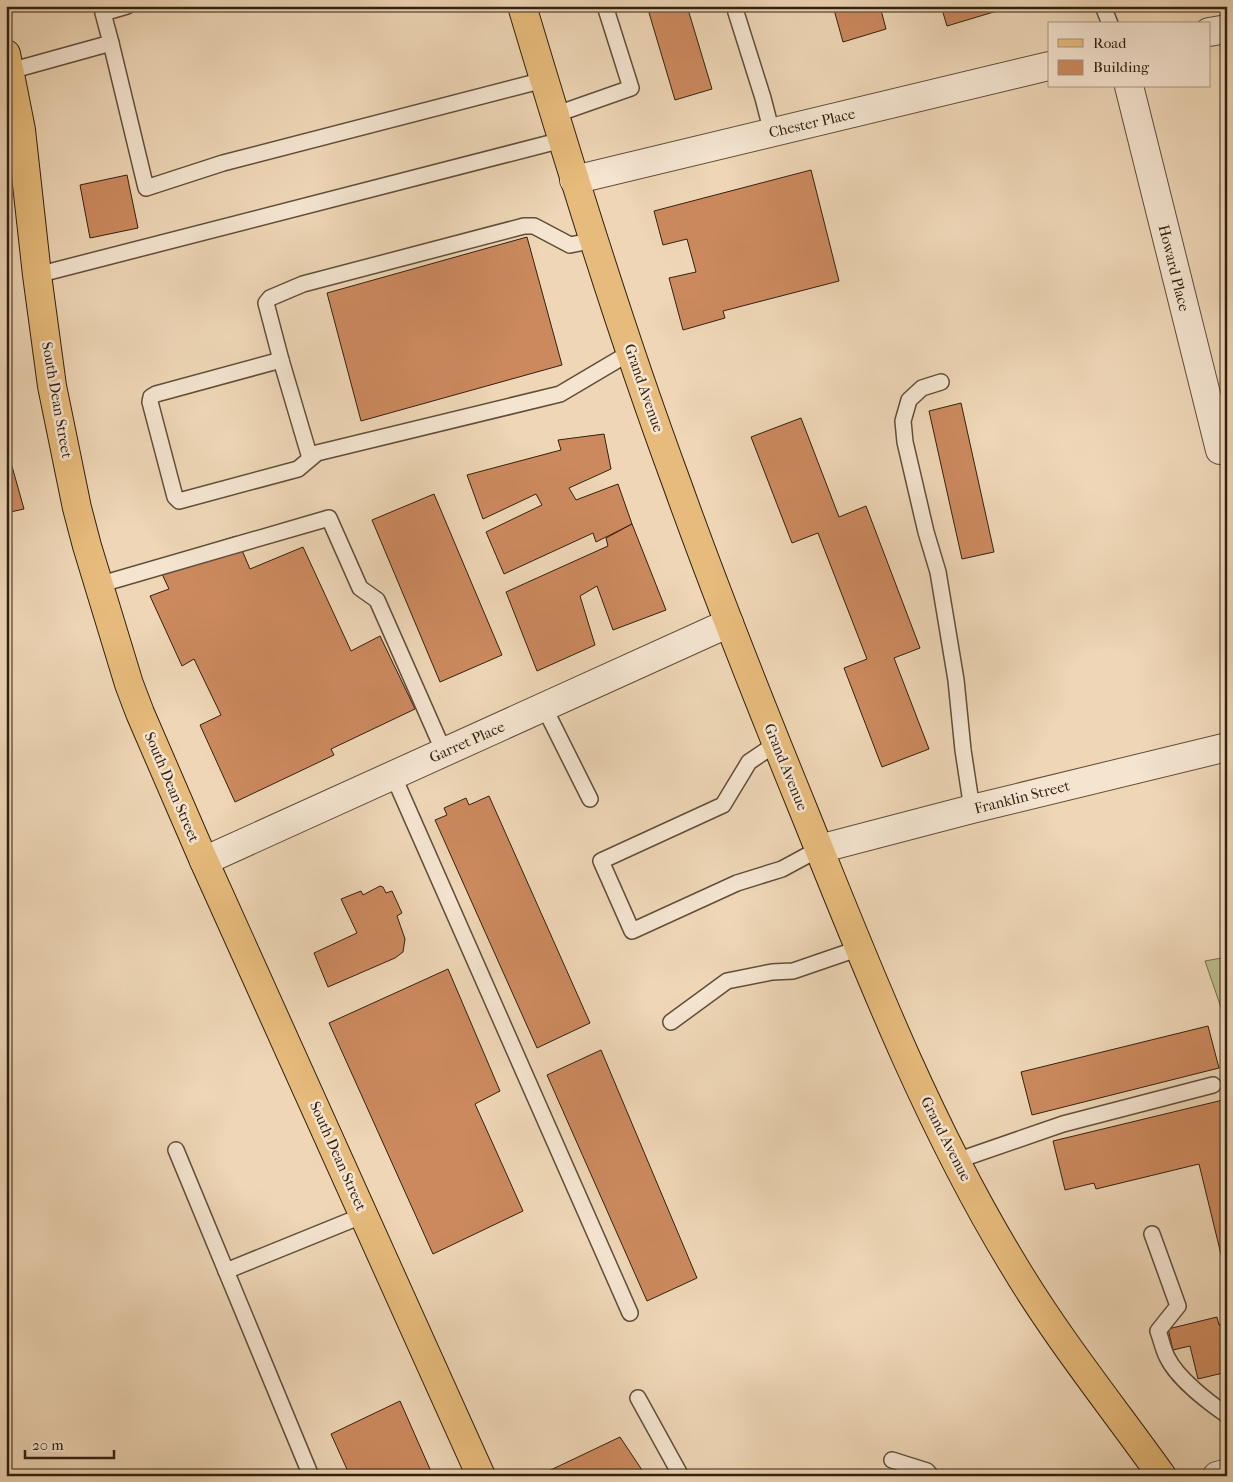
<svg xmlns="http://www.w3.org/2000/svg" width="1233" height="1482" viewBox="0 0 1233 1482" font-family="'IM FELL French Canon',serif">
	<rect width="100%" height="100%" fill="#eed6b6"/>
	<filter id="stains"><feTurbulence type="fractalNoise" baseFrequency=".004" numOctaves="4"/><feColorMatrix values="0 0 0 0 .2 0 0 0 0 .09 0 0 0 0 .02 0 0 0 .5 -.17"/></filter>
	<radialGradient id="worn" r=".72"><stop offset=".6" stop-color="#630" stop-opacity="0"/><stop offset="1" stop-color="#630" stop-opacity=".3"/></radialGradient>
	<polygon fill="#babd8d" stroke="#766f4e" points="1227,957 1227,1025 1205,961"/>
	<g fill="#cc895e" stroke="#312110">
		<polygon points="647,6 687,6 712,89 675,100"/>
		<polygon points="833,6 880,6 886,29 843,42"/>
		<polygon points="941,6 1007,6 1007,8 947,26"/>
		<polygon points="811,170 839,281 723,311 725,318 683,330 669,278 696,272 687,239 663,245 654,211"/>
		<polygon points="127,175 138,228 90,238 80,185"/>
		<polygon points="527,237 562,365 361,421 327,293"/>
		<polygon points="961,403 994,552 962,559 929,411"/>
		<polygon points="801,418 839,517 866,506 920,648 894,658 929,749 882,767 844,668 867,659 818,533 792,543 751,437"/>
		<polygon points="604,434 611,469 569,488 576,500 618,484 632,524 596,542 593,533 504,574 486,532 542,505 536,494 483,519 467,475 561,450 558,440"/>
		<polygon points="6,445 24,509 6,513"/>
		<polygon points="434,494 502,655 440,682 372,520"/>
		<polygon points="632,524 666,610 613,630 597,586 580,596 595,645 537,671 506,592 608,546 606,538"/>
		<polygon points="236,536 250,569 303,547 351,651 380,636 415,709 331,749 334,755 235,802 200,725 221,715 194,659 182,666 150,596 169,589 156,561"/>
		<polygon points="489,796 590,1023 537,1048 435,820 447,815 444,808 466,798 469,805"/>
		<polygon points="380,886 383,887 386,893 392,891 402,913 397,916 405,939 403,952 395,958 328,987 314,953 357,933 341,899 361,891 363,895"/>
		<polygon points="448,969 500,1091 475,1104 523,1211 433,1254 329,1023"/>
		<polygon points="1208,1026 1219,1068 1032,1115 1021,1072"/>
		<polygon points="601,1050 697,1278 647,1301 547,1075"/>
		<polygon points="1227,1099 1227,1279 1199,1164 1096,1189 1094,1183 1065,1190 1053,1141"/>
		<polygon points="1217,1317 1219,1325 1227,1323 1227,1372 1198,1379 1190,1346 1173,1350 1168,1329"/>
		<polygon points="400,1401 433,1476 350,1476 331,1434"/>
		<polygon points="620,1437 646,1476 538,1476"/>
	</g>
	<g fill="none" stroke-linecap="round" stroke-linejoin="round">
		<g stroke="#604e3a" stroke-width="18">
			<g id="service">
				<polyline points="734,6 763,98 772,133"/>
				<polyline points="1103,6 1110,24"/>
				<polyline points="111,43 103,13 127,6"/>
				<polyline points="10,71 111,43 146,188 223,163 544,80"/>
				<polyline points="554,115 631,88 605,6"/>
				<polyline points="37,275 562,140"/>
				<polyline points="281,360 266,303 270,298 303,284 524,226 534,226 570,245 595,240"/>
				<polyline points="941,382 922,388 909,400 903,421 905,442 926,532 938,572 956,680 963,750 972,809"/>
				<polyline points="310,458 281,360 156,394 151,397 150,402 175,497 179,501 298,469 317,453 560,394 631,352"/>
				<polyline points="98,585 329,518 360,588 377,600 444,752"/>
				<polyline points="544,707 590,799"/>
				<polyline points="777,743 749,762 723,805 601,861 632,931 737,883 782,869 819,849"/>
				<polyline points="393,775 630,1313"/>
				<polyline points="671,1022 727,981 772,972 793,971 860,948"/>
				<polyline points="176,1150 311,1476"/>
				<polyline points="956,1161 1063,1124 1213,1085"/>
				<path d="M1152,1234l26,72 -20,25c3,8 5,18 9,26 10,21 41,45 60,58"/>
				<polyline points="226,1271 364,1215"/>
				<polyline points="638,1398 681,1476"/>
				<polyline points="892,1460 927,1471 931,1476"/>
			</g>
		</g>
		<g stroke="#604e3a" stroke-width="30">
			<g id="minor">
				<polyline points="1209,32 1227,29"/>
				<polyline points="1129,86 1220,450"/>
				<polyline points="574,180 1049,66"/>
				<polyline points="819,849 972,809 1227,747"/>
				<polyline points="204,861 729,623"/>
				<polyline points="1217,1476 1227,1473"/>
			</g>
		</g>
		<g stroke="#312110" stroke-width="30">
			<g id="primary">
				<path d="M522,6c48,160 97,321 155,478 39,109 82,217 126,325 62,154 123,312 210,455 44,74 99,142 149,212"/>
				<polyline points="6,54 21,130 37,275 52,386 77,508 87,546 129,684 140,713 204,861 481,1476"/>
			</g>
		</g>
		<use href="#service" stroke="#f4e4d0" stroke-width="15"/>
		<use href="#minor" stroke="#f4e4d0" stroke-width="28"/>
		<use href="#primary" stroke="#e7bb7b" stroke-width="28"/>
	</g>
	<g text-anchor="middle" stroke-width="5" stroke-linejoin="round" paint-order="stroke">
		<g font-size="15" fill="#312110" stroke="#f4e4d0">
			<text transform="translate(812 123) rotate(-13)" y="5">Chester Place</text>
			<text transform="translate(1174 268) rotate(76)" y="5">Howard Place</text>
			<text transform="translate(644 388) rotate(71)" y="5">Grand Avenue</text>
			<text transform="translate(57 400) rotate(80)" y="5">South Dean Street</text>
			<text transform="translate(467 742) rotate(-24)" y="5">Garret Place</text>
			<text transform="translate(786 767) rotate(68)" y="5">Grand Avenue</text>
			<text transform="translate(172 787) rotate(67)" y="5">South Dean Street</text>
			<text transform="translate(1022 797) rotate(-14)" y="5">Franklin Street</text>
			<text transform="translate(946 1139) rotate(63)" y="5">Grand Avenue</text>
			<text transform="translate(338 1156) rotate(66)" y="5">South Dean Street</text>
		</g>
	</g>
	<rect width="1233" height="1482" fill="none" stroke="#eed6b6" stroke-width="25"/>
	<rect x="8" y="8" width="1218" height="1467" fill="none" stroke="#312110" stroke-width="2.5"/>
	<rect x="12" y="12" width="1208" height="1457" fill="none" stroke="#312110"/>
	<rect x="1048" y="22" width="162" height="65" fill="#f4e4d0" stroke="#a69683"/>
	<rect x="1058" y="39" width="25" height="8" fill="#e7bb7b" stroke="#a69683"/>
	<text x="1093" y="48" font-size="15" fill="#312110">Road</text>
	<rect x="1058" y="60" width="25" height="15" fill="#cc895e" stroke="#a69683"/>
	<text x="1093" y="72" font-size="15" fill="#312110">Building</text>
	<path d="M25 1450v8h89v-8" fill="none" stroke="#312110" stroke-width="2.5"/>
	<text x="32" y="1450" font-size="15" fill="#312110" stroke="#f4e4d0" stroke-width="4" paint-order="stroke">20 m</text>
	<rect width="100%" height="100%" filter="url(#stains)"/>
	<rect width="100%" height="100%" fill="url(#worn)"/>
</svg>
